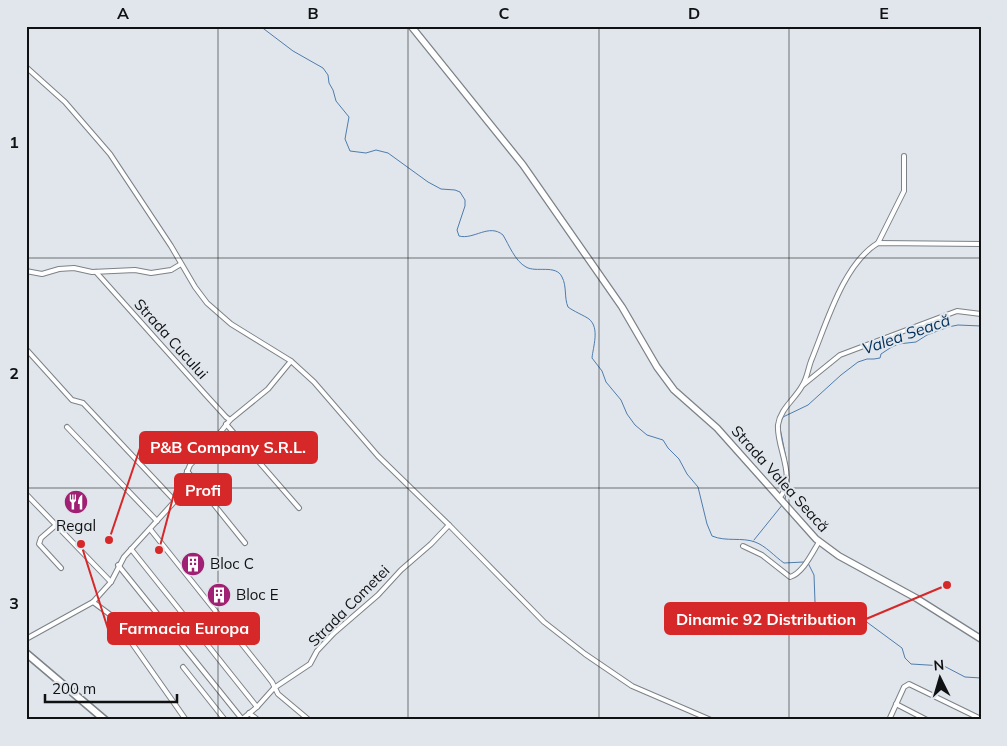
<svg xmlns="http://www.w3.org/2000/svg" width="1007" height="746" viewBox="0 0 1007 746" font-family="Mulish,sans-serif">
	<rect width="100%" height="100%" fill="#e0e6ec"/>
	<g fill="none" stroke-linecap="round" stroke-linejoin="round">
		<g stroke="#4f7cad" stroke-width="1">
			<path d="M260,26l33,25 30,17 5,7 1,8 4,7 3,11 13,16 -4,22 5,12 16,2 10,-3 12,3 40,29 13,7 14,1 5,2 5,8v6l-8,24 2,6c15,4 30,-13 44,-1 6,10 12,26 23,32 10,6 30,-3 36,10 5,9 2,21 6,30 5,4 17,9 21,12 11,9 4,28 3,39l10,13 4,11 15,18 6,14 8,11 12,10 16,5 5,8 11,11 8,15 11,13 9,37 5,12c14,6 30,1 43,6 11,4 19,14 29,21l20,-1"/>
			<polyline points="787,463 780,428 780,423 783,417 808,405 841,375 858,362 867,359 874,359 880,358 881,354 890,348 898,344 916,342 927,335 948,327 958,325 981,326"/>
			<polyline points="785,500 787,485"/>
			<polyline points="754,540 783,504"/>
			<polyline points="808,563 814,575 815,602 818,612 822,617 832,620 864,620 902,648 905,658 911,664 944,666 965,677 981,678"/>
		</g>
		<g stroke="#7c8287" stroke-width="6">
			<g id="minor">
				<polyline points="26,67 65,102 110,154 171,246 195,287 207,303 231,324 291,361 314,382 378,456 449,525 544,622 585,654 632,686 711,720"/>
				<polyline points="878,243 904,191 904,156"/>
				<polyline points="26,271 42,274 59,269 74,268 92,272 135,270 151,273 171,270 181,264"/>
				<polyline points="96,272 205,394 226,417 230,420"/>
				<polyline points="26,349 72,400 83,403 175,501"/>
				<polyline points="803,385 840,355 957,311 981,314"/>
				<polyline points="226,424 299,508"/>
				<polyline points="67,427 157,521"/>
				<polyline points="187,471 245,543"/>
				<polyline points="26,494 111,582"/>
				<path d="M779,498c19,-19 -3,-51 -1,-73 2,-16 17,-26 24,-39 5,-7 6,-17 9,-25 15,-36 32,-97 67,-118l103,1"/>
				<polyline points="56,525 41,538 39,544 61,568"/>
				<polyline points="150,529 265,673 272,682 278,694 309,720"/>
				<path d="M743,546l19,9 28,22c13,-4 22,-24 29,-35"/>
				<polyline points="131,549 257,707"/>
				<polyline points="118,565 242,719"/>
				<polyline points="93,602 112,616 122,629 186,720"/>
				<polyline points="26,639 93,602 111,582 124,557 175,501 190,465 212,443 230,420 268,389 291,361"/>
				<polyline points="183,667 225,720"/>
				<polyline points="896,704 927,720"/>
				<polyline points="249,713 258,720"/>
				<polyline points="241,720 257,707 274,688 310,664 317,651 334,633 378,595 401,570 431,544 449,525"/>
				<polyline points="889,720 904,687 909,684 981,719"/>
			</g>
		</g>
		<g stroke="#7c8287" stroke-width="8">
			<polyline id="secondary" points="411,26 523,165 622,307 657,367 674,390 717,428 816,539 839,556 916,598 981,639"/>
		</g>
		<g stroke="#7c8287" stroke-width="9">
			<polyline id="primary" points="26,653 105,720"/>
		</g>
		<use href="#minor" stroke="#fff" stroke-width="4"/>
		<use href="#secondary" stroke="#fff" stroke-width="5.5"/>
		<use href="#primary" stroke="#fff" stroke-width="6"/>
	</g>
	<path fill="none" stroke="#0f1113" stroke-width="1" stroke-opacity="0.55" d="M218,26v694M408,26v694M599,26v694M789,26v694M26,258h955M26,488h955"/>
	<defs>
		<g id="restaurant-disc" transform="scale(1.25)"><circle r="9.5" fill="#a02073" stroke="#e0e6ec"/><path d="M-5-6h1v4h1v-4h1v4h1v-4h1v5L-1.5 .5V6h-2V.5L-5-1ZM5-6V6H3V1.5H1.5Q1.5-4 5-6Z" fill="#fff"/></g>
		<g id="building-disc" transform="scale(1.25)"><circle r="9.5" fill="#a02073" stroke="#e0e6ec"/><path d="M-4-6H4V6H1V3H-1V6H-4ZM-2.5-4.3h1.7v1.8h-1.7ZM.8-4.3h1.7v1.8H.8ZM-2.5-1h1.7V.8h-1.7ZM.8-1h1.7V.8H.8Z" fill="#fff"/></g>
	</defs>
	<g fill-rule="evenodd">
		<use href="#restaurant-disc" x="76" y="502"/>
		<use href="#building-disc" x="193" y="564"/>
		<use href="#building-disc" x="219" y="595"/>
	</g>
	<g text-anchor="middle" stroke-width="4" stroke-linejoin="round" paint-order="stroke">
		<g font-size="15" fill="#0f1113" stroke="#e0e6ec">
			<text transform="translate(171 339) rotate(48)" y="5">Strada Cucului</text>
			<text transform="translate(780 479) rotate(48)" y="5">Strada Valea Seacă</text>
			<text transform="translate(349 606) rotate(-45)" y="5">Strada Cometei</text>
		</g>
		<g font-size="15" fill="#0f1113" stroke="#e0e6ec" text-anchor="start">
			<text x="76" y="531" text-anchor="middle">Regal</text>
			<text x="210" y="569">Bloc C</text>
			<text x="236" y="600">Bloc E</text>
		</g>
		<g font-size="16" font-style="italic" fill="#002f59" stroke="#e0e6ec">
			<text transform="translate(906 334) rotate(-19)" y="6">Valea Seacă</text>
		</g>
	</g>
	<path fill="none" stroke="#d62828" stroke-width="2" d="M109 540L140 448M159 550L175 490M947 585L866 619M81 544L108 629"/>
	<g fill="#d62828" stroke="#e0e6ec" stroke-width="2">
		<circle cx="109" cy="540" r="5"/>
		<circle cx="159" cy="550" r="5"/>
		<circle cx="947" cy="585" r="5"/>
		<circle cx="81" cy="544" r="5"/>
	</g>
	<g fill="#d62828" stroke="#d62828" stroke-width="2">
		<rect x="140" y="432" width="177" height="31" rx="5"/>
		<rect x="175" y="474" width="56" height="31" rx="5"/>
		<rect x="665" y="603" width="201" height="31" rx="5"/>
		<rect x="108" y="613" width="151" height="31" rx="5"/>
	</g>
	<g font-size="16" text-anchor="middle" font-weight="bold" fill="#fff">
		<text x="228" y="453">P&amp;B Company S.R.L.</text>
		<text x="203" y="496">Profi</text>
		<text x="766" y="625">Dinamic 92 Distribution</text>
		<text x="184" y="634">Farmacia Europa</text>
	</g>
	<rect width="1007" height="746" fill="none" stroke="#e0e6ec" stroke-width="55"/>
	<g transform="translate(940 678) rotate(355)" stroke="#e0e6ec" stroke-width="4" paint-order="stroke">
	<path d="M0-4L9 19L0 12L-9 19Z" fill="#0f1113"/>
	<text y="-8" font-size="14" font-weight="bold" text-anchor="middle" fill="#0f1113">N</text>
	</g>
	<path d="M45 694v8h132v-8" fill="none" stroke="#0f1113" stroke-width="2.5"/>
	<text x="52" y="694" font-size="15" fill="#0f1113" stroke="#e0e6ec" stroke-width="4" paint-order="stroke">200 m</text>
	<rect x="28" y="28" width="952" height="690" fill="none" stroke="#0f1113" stroke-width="2"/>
	<g font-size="16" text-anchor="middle" font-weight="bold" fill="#0f1113">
		<text x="123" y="19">A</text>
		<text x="313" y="19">B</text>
		<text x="504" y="19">C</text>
		<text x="694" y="19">D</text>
		<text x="884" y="19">E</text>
		<text x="14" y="148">1</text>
		<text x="14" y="379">2</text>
		<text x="14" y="609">3</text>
	</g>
</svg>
